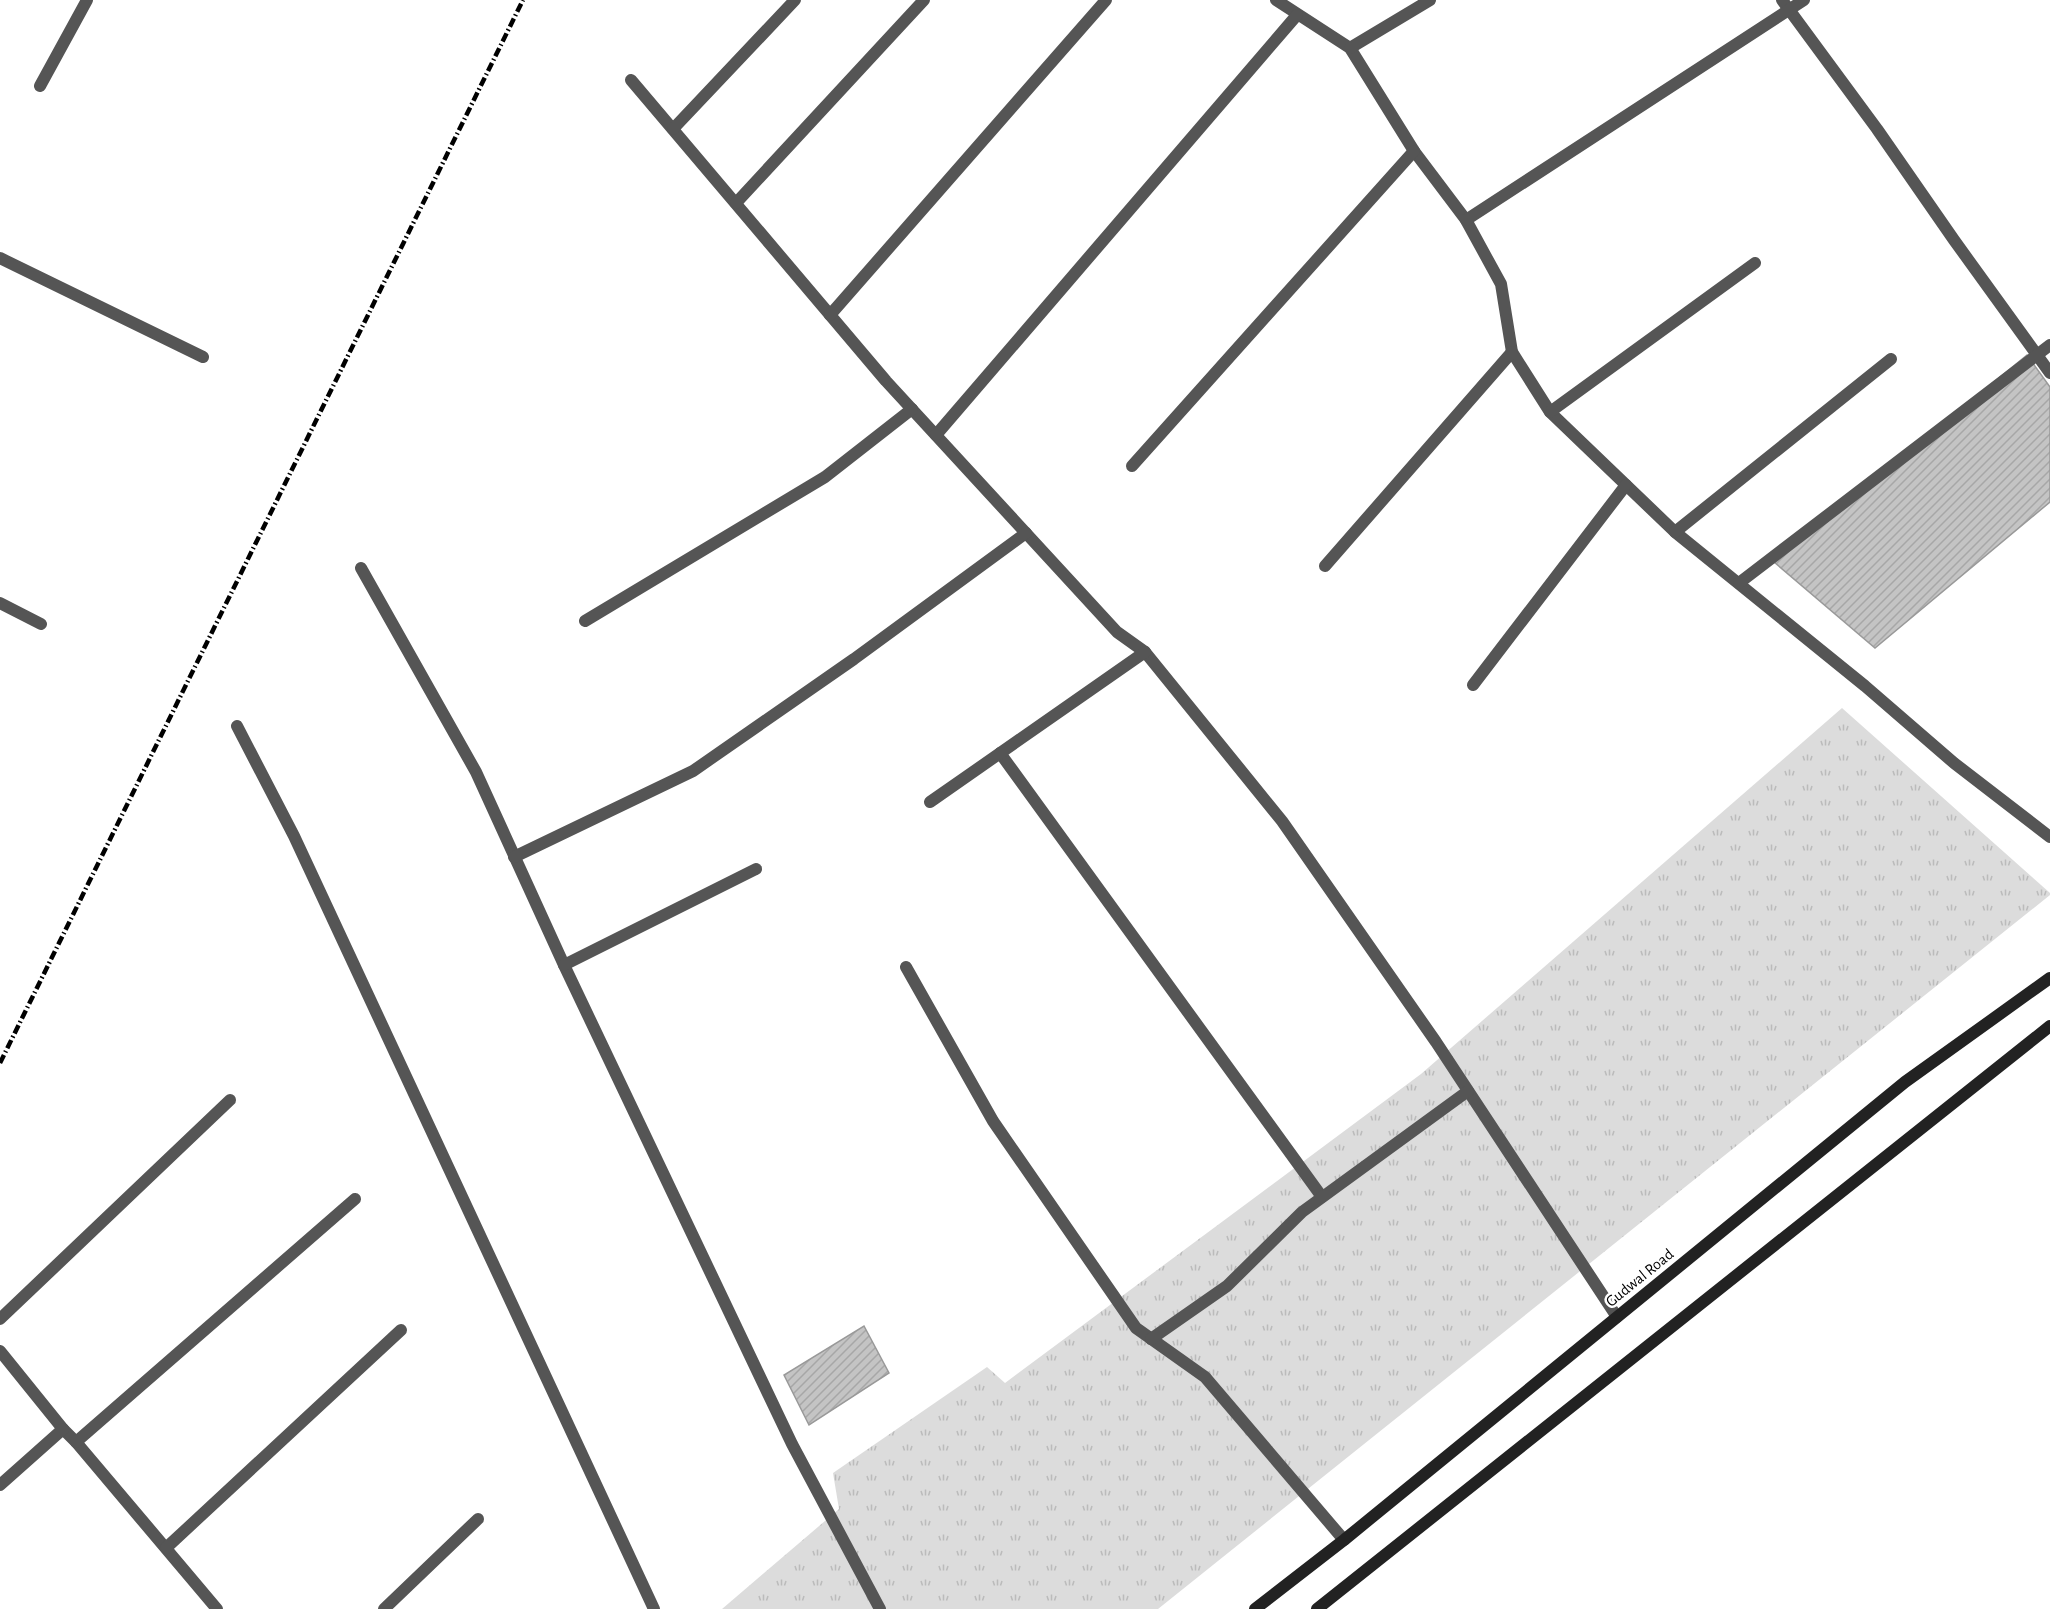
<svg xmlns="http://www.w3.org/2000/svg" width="2050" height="1609" viewBox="0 0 2050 1609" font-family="'Alegreya Sans',sans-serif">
	<defs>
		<pattern id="grass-tufts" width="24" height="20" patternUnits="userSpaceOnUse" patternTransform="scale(1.5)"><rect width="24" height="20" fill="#dcdcdc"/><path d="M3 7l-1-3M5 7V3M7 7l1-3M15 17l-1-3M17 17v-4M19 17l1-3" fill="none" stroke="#bbb"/></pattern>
		<pattern id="building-hatch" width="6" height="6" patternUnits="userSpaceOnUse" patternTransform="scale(1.5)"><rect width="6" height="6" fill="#c4c4c4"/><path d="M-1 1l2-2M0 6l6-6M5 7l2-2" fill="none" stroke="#a7a7a7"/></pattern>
	</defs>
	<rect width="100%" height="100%" fill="#fff"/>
	<polygon fill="url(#grass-tufts)" points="1842,708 2050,893 2050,895 1158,1609 722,1609 839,1509 833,1473 987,1367 1005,1383 1421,1074"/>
	<g fill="url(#building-hatch)" stroke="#999" stroke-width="1.5">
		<polygon points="2027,355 2050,387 2050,502 1875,648 1774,562"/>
		<polygon points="864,1326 889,1373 809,1425 784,1375"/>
	</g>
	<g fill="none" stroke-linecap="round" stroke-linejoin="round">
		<g stroke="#555" stroke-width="12">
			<polyline points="1276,0 1350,48 1414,151 1466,220 1501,284 1512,352 1550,412 1675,532 1865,686 1954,763 2050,837"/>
			<polyline points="1782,0 1877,129 1954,240 2050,373"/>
			<polyline points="1350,48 1430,0"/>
			<polyline points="631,80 886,381 1117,632 1145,652 1282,821 1436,1042 1617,1317"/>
			<polyline points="40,86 87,0"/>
			<polyline points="673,129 795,0"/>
			<polyline points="736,203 924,0"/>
			<polyline points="1466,220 1804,0"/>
			<polyline points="0,258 203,357"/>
			<polyline points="830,315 1106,0"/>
			<polyline points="1550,412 1755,263"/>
			<polyline points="936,435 1297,15"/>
			<polyline points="1132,466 1414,151"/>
			<polyline points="1675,532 1891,359"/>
			<polyline points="1325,566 1512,352"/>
			<polyline points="361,568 476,772 564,965 792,1444 880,1609"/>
			<polyline points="1739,583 2050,345"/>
			<polyline points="0,603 41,624"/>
			<polyline points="585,621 825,477 912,409"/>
			<polyline points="1473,685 1626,485"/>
			<polyline points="237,726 294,836 654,1609"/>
			<polyline points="1000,753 1322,1197"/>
			<polyline points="930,802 1145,652"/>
			<polyline points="514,857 693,771 854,659 1026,533"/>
			<polyline points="564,965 756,869"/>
			<polyline points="906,967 993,1121 1136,1328 1205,1377 1344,1540"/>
			<polyline points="0,1319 230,1100"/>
			<polyline points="1151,1339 1227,1286 1302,1212 1468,1091"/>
			<polyline points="0,1351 63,1429 76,1442 217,1609"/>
			<polyline points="76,1442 355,1199"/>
			<polyline points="0,1485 63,1429"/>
			<polyline points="166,1548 401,1330"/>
			<polyline points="384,1609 478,1519"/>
		</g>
		<g stroke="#222" stroke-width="12">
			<polyline points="1255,1609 1344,1540 1905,1082 2050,978"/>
			<polyline points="1317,1609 2050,1026"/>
		</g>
		<polyline stroke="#000" stroke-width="4.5" stroke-dasharray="9 3 1.5 3" stroke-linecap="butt" points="0,1063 523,0"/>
	</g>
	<g text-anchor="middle" stroke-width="5" stroke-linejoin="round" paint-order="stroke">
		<g font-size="16" fill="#000" stroke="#fff">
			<text transform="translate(1639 1277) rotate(-39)" y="6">Gudwal Road</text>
		</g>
	</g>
</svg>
